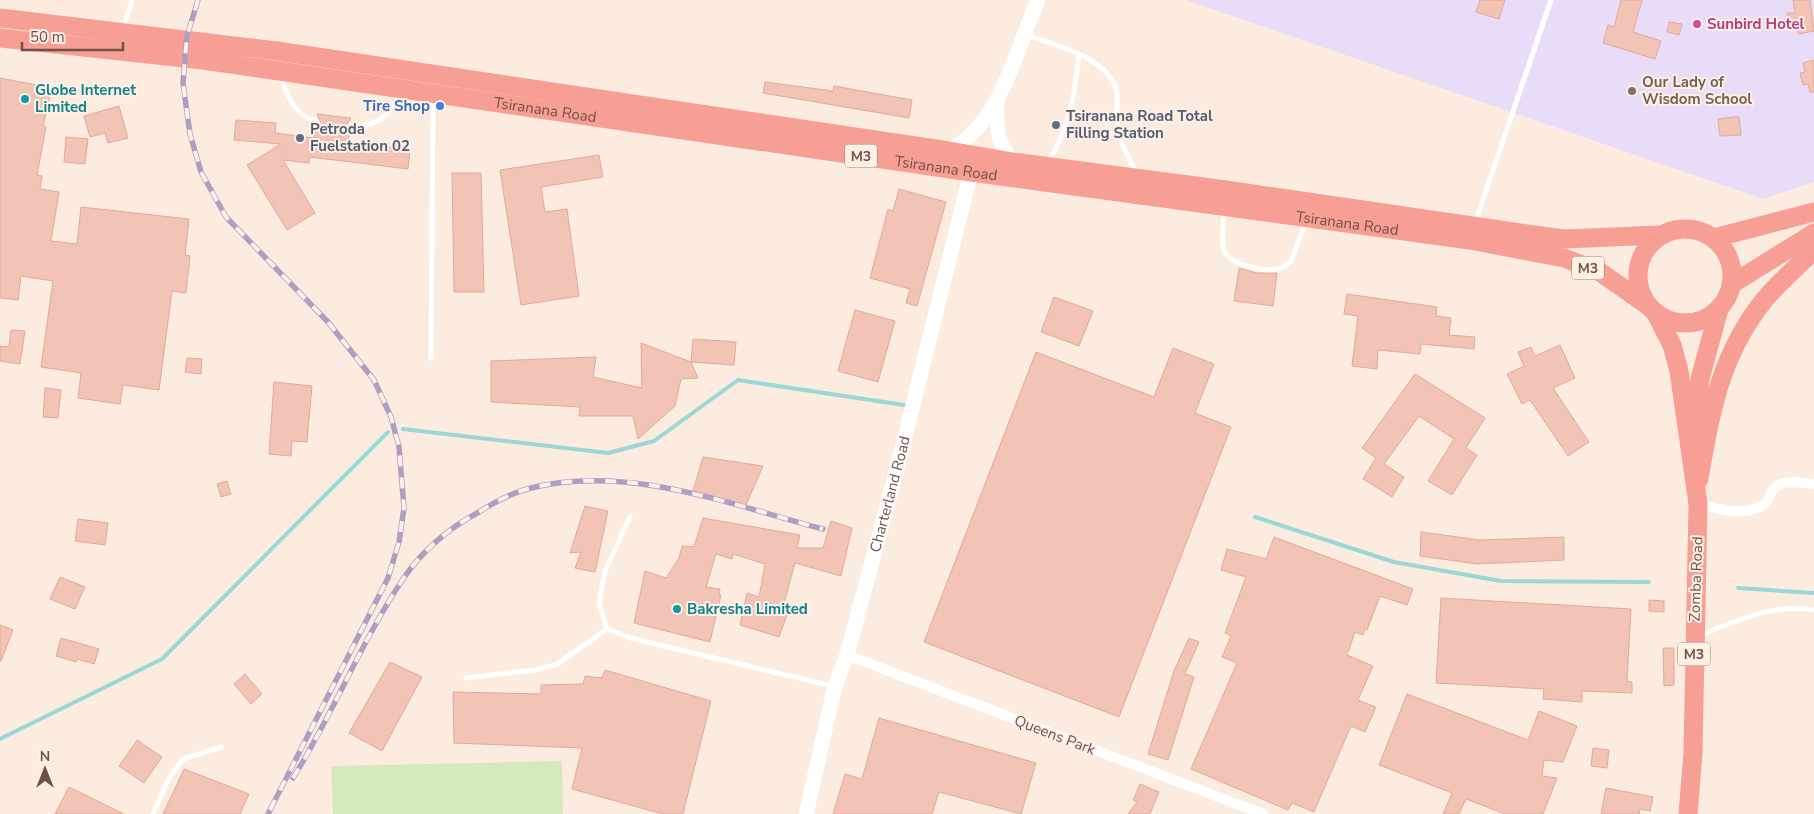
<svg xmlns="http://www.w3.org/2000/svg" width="1814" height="814" viewBox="0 0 1814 814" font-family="'Nunito Sans',sans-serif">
	<rect width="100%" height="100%" fill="#fcecdf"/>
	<polygon fill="#e9dcf8" points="1186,0 1814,0 1814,182 1763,199"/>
	<polygon fill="#d6e9be" points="562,761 563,814 333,814 331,766"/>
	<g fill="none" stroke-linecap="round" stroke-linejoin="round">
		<g stroke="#9ad7d6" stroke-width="4">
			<polyline points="403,429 608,453 654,441 738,380 904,405"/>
			<polyline points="1255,517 1394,562 1501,581 1649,582"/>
			<polyline points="1738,588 1814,593"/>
			<polyline points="0,739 162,659 388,432"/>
		</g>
	</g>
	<g fill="#f1c4b6" stroke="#e4a897">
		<polygon points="1480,0 1505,0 1499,19 1476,12"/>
		<polygon points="1621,0 1642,0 1633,32 1661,41 1655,59 1603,43 1608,25 1614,27"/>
		<polygon points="1793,0 1810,0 1814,31 1798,34 1796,24 1789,26 1787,13 1795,13"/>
		<polygon points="1669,22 1682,24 1679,35 1667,32"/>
		<polygon points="1814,60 1814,92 1810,92 1808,84 1803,85 1800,73 1805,72 1803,63"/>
		<polygon points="0,78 52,88 43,126 46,127 37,175 42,176 40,189 59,192 51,241 77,244 81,207 189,219 185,255 190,256 186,293 172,291 159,390 123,385 120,404 78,398 81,373 41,367 53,281 21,276 18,300 0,298"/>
		<polygon points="765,82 833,91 834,86 912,100 909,118 763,93"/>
		<polygon points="119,106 128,138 108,143 105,133 90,137 84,116"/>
		<polygon points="317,114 351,118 346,126 350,130 348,142 410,150 408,169 310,157 309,163 283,160 315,213 287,230 247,165 281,144 234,140 236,120 276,123 275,133 314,138 316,126 321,123"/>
		<polygon points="1733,117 1739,117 1741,135 1720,136 1718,119"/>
		<polygon points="66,137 88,139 85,164 64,162"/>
		<polygon points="599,155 603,177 541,187 545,212 567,209 579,296 521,305 500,170"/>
		<polygon points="452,173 481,173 484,292 454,292"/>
		<polygon points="899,189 946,202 917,306 906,303 910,289 870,278 888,209 893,211"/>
		<polygon points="1239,268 1257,273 1277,273 1273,306 1234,301"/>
		<polygon points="1347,294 1437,307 1436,316 1451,318 1449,335 1475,337 1474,349 1421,344 1420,354 1378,350 1377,369 1352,366 1358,316 1344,314"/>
		<polygon points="1054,297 1093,311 1079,346 1041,332"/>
		<polygon points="855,310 895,321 878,382 838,371"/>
		<polygon points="11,330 25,331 20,364 0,361 0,346 9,347"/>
		<polygon points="693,339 736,342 734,365 691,362"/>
		<polygon points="641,343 691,362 698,378 681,379 675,406 638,439 633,416 579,416 580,407 491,402 491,361 596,357 593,377 642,388"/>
		<polygon points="1560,345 1575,378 1553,388 1589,442 1568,456 1530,400 1522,404 1507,374 1524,366 1518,352 1531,347 1535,356"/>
		<polygon points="1173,348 1214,364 1195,413 1231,427 1119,717 924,642 1036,352 1154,397"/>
		<polygon points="187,358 202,359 201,374 185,372"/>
		<polygon points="1415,374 1485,418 1466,448 1477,455 1452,495 1428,481 1454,439 1419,416 1384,464 1404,477 1392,497 1363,479 1376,458 1362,448"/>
		<polygon points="274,382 312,386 307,442 292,441 291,456 269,454"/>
		<polygon points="45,388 61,390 58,418 43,417"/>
		<polygon points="703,457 763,466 745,507 693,491"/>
		<polygon points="227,481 231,494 221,497 217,484"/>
		<polygon points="585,506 608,511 595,572 575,568 581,552 570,553"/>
		<polygon points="703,518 800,535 797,548 823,548 831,521 852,528 841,576 795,563 783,607 789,609 779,637 740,625 747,593 759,597 765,564 733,554 732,559 716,554 706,587 720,589 719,595 721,595 710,642 634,623 645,571 666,578 679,558 682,546 694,547"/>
		<polygon points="78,519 108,523 105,545 75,541"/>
		<polygon points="1421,532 1480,540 1564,537 1564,560 1477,564 1420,556"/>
		<polygon points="1274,537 1413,589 1407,605 1380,596 1367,630 1365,629 1363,635 1355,632 1347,655 1373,666 1358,700 1376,707 1365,732 1351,726 1314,812 1292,803 1288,810 1191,769 1237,663 1222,657 1231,636 1225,633 1246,577 1221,570 1227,549 1266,559"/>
		<polygon points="60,577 85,587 75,609 50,599"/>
		<polygon points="1441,598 1631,609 1627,681 1632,682 1632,693 1582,691 1582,702 1543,699 1544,689 1436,683"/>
		<polygon points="1649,600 1664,601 1664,612 1649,611"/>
		<polygon points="0,625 13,630 1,661 0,661"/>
		<polygon points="61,638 99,649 94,664 77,659 76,662 56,656"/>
		<polygon points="1189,638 1199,642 1185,674 1194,677 1168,760 1148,754 1174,671"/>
		<polygon points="1663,648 1674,648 1674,685 1664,686"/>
		<polygon points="390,662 422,677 382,751 349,733"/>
		<polygon points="605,670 711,701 683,814 663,814 572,789 582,748 454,743 453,692 541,694 541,685 583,684 585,676 602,678"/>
		<polygon points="245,674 262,694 251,704 234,684"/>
		<polygon points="1407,694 1528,740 1539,711 1577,726 1563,762 1544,760 1542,776 1557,778 1543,814 1505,814 1466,799 1459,814 1443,814 1452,793 1379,765"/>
		<polygon points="879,718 1036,763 1021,814 939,792 932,814 833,814 845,774 862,779"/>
		<polygon points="137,740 162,757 144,783 119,766"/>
		<polygon points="1593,748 1609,750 1607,768 1591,766"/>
		<polygon points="184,769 249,794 240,814 163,814"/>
		<polygon points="1140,784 1159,792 1150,814 1128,814 1137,802 1133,800"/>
		<polygon points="69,787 124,814 55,814"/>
		<polygon points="1606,788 1653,797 1650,811 1640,809 1639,814 1601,814"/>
	</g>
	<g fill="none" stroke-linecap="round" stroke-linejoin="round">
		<g stroke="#fff" stroke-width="5">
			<polyline points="123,30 132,0"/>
			<path d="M1026,35c28,9 87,24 91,59 1,9 -1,18 0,27 1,19 12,37 20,53"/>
			<path d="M280,76c8,21 14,39 37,46"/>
			<path d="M350,126c31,0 37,-9 52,-34"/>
			<polyline points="1067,127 1119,135"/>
			<path d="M1048,162c23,-38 26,-64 31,-107"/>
			<path d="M1224,209c0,12 -4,32 1,43 6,13 40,20 53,17 5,-1 9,-5 13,-8l15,-39"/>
			<polyline points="1475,223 1551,0"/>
			<polyline points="431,358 433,96"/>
			<polyline points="630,517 605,571 599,603 607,629 630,638 832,686"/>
			<path d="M1699,636c37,-15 74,-33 115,-26"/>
			<polyline points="466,678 534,670 556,665 607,629"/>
			<polyline points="153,814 169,778 183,759 221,747"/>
		</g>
		<g stroke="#fff" stroke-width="10">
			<path d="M1698,504c20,5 46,13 65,1 6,-3 6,-10 10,-15 10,-12 29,-7 41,-6"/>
			<polyline points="847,655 1263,814"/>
		</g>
		<g stroke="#fff" stroke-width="15">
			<path d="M997,102c0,27 -2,38 16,60"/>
			<path d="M949,151c54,-31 65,-97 89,-151"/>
			<path id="s1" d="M806,814l29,-128 12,-31 52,-194 72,-289"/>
		</g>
		<g stroke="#f79e95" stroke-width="19">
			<polyline points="0,18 277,51 949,151 1013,162 1226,190 1520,233 1564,239 1659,235"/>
			<path id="s2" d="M0,38l203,22 768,112 499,68 94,18 36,14 47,33"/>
			<circle cx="1685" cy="276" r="47"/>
			<polyline points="1714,238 1814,212"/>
			<polyline points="1732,284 1814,233"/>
			<polyline points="1656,314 1672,345 1679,371 1698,504 1693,753 1688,814"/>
			<polyline points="1694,429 1700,379 1719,309"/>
			<path d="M1699,479c11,-67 22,-126 66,-180 15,-18 33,-33 49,-49"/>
		</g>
		<g stroke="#ad9fc4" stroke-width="5.5">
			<g id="rail">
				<polyline points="198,0 187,36 183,83 190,134 201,172 226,217 328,322 374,380 391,417 399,447 404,508 399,542 388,578 268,814"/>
				<path d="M293,778c40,-64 68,-136 110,-199 19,-28 46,-51 76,-67 14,-9 31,-18 48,-23 98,-26 201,15 296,40"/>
			</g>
		</g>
		<use href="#rail" stroke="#fff0e5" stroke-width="4" stroke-dasharray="11" stroke-linecap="butt"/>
	</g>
	<circle fill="#d1479c" stroke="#fff0e5" stroke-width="2" cx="1697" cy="24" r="5"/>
	<circle fill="#8d6e63" stroke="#fff0e5" stroke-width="2" cx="1632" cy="91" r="5"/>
	<g fill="#0f9aa8" stroke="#fff0e5" stroke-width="2">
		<circle cx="25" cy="99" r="5"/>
		<circle cx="677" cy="609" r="5"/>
	</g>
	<circle fill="#3f7fe0" stroke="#fff0e5" stroke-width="2" cx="440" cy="106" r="5"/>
	<g fill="#5c6f8a" stroke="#fff0e5" stroke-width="2">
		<circle cx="1056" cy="125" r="5"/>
		<circle cx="300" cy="138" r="5"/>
	</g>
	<g text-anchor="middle" stroke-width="4" stroke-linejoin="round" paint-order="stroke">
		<g fill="#fff0e5" stroke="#9c7f76" stroke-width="1">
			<rect x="845" y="144.5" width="32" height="23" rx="4"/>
			<rect x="1572" y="256.5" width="32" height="23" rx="4"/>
			<rect x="1678" y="642.5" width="32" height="23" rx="4"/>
		</g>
		<g font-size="14" font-weight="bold" fill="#724f47">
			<text x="861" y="161">M3</text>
			<text x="1588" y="273">M3</text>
			<text x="1694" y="659">M3</text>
		</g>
		<g font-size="15" font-weight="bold" fill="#b23c85" stroke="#fff0e5" text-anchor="start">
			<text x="1707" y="29">Sunbird Hotel</text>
		</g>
		<g font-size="15" font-weight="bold" fill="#785e54" stroke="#fff0e5" text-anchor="start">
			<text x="1642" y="87">Our Lady of<tspan x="1642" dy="17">Wisdom School</tspan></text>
		</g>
		<g font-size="15" font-weight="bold" fill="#0d838f" stroke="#fff0e5" text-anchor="start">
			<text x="35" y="95">Globe Internet<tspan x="35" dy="17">Limited</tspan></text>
			<text x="687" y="614">Bakresha Limited</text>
		</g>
		<g font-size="15" font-weight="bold" fill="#366cbe" stroke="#fff0e5" text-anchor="end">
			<text x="430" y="111">Tire Shop</text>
		</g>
		<g font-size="15" fill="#724f47" stroke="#fff0e5">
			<text dy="5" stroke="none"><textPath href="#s2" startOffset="550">Tsiranana Road</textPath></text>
			<text dy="5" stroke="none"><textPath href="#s2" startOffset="955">Tsiranana Road</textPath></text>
			<text dy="5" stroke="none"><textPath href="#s2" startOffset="1360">Tsiranana Road</textPath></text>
			<text dy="5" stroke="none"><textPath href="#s1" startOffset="331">Charterland Road</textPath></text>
			<text transform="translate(1696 579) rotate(-88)" y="5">Zomba Road</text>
			<text transform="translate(1055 735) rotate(21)" y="5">Queens Park</text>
		</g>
		<g font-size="15" font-weight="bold" fill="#4e5e75" stroke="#fff0e5" text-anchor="start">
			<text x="1066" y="121">Tsiranana Road Total<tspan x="1066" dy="17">Filling Station</tspan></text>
			<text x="310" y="134">Petroda<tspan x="310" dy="17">Fuelstation 02</tspan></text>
		</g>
	</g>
	<g transform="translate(45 769)" stroke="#fff0e5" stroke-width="4" paint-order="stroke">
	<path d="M0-4L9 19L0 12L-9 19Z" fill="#724f47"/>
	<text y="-8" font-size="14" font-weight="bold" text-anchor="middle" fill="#724f47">N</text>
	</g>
	<path d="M22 42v8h101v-8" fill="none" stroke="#724f47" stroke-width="2.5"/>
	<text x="30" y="42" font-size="15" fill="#724f47" stroke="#fff0e5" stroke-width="4" paint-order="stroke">50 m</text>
</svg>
